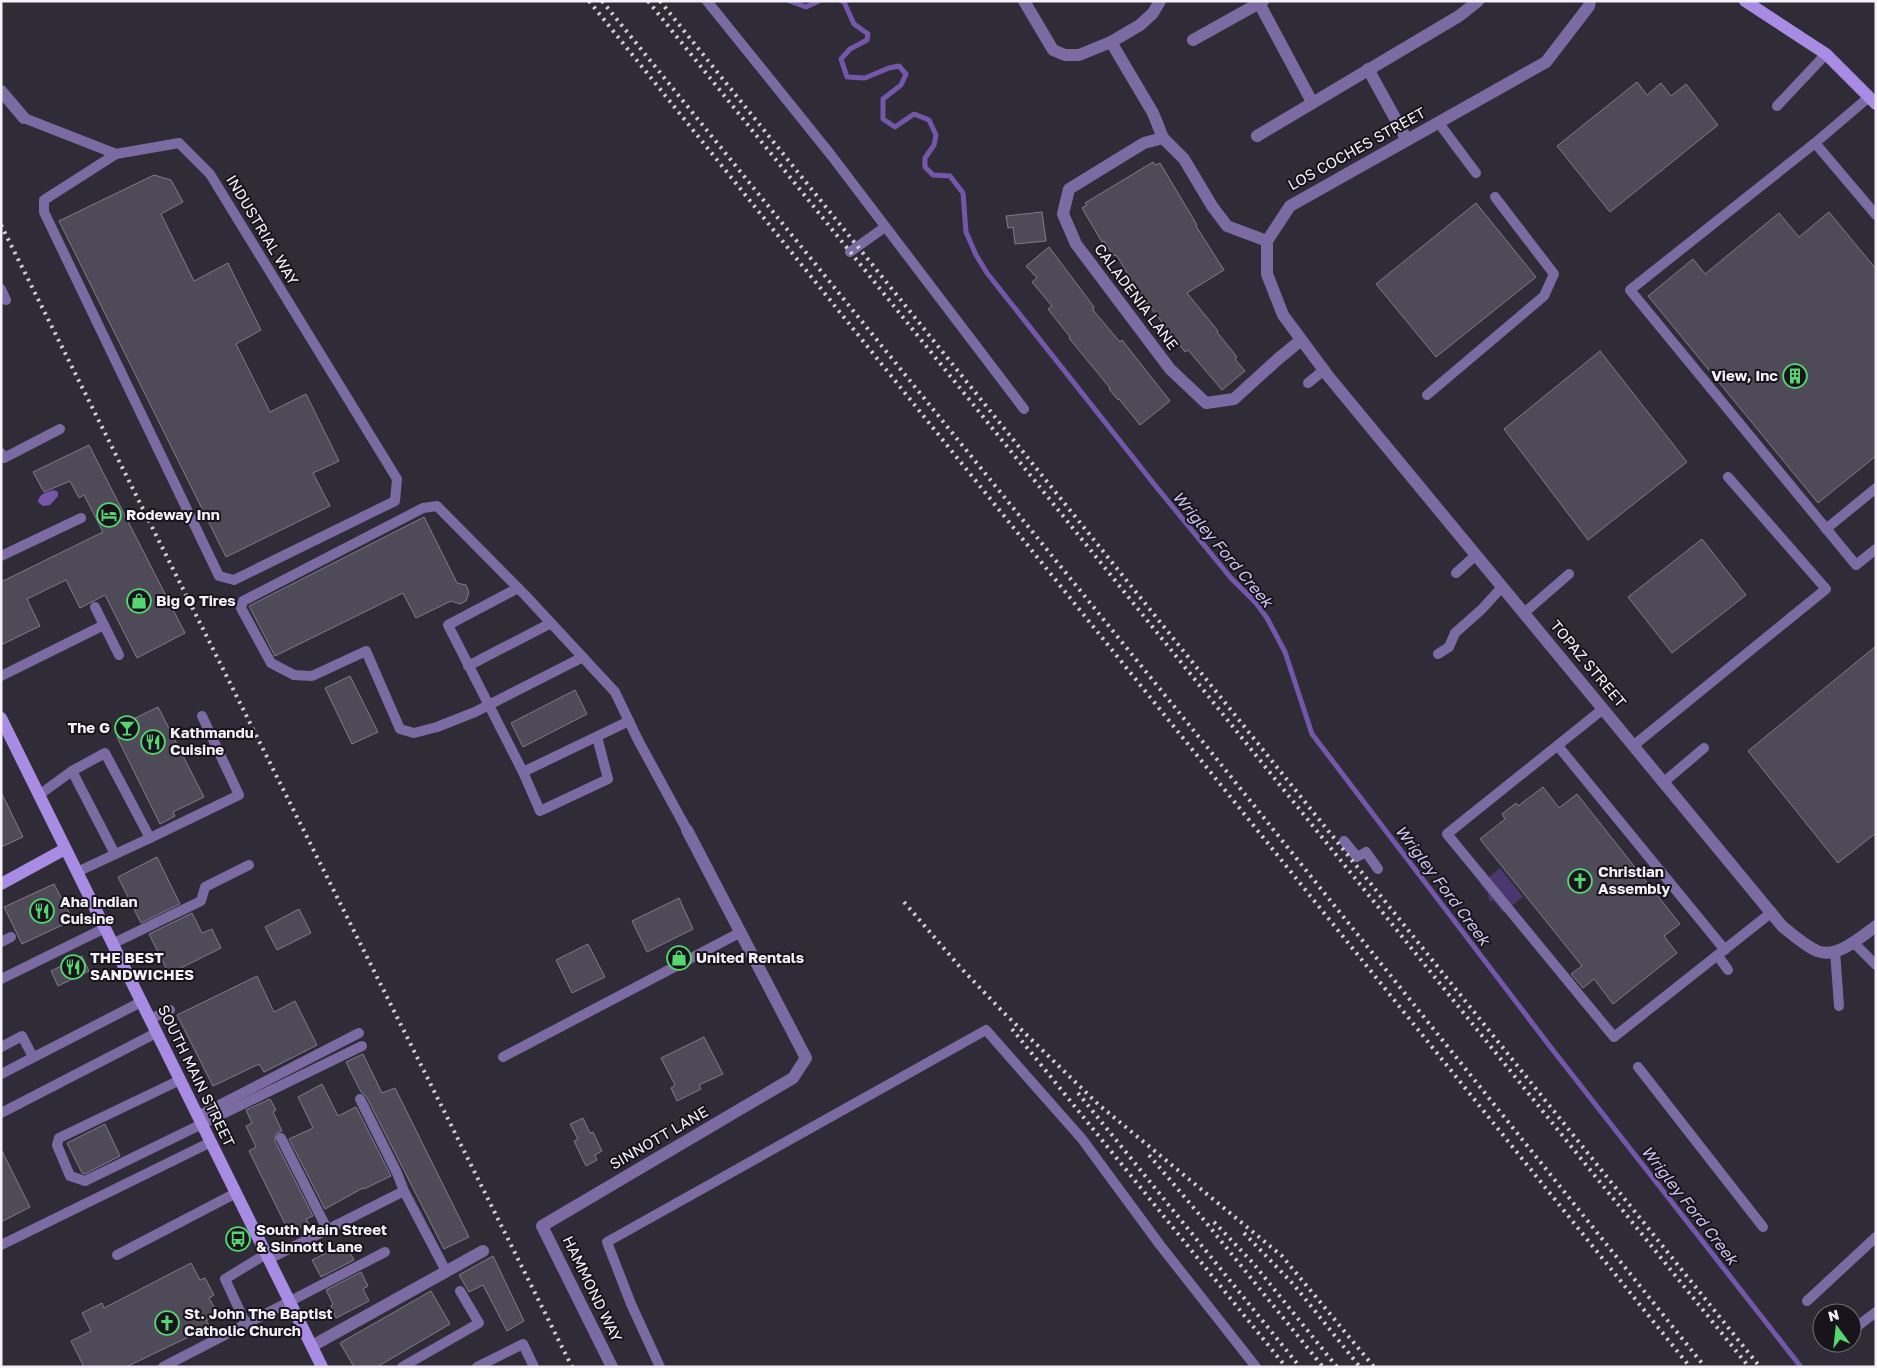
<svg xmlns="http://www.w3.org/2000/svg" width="1877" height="1368" viewBox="0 0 1877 1368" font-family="'Golos Text',sans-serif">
	<rect width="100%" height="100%" fill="#2f2c38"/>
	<polygon fill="#4b3770" points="1500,868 1523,897 1503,912 1494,901 1489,901 1488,893 1480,884"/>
	<path fill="#7457ab" d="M54,490l4,2v4l-8,9 -7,1 -5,-4c1,-9 9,-10 16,-12z"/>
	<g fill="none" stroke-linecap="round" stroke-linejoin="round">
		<g stroke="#7457ab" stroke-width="5">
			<polyline points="790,1 806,7 819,1"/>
			<polyline points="841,1 844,2 854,24 868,34 867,40 850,49 841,59 847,77 865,78 889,68 899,66 906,74 901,85 883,99 883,119 895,127 914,114 929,120 936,135 934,145 925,158 925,167 933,175 950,176 963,193 966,232 976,255 987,273 1154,484 1231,578 1256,603 1267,618 1285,652 1312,734 1552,1049 1801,1367"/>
		</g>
	</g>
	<g fill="#4e4a57" stroke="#7f7b8a">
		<polygon points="1637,82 1647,95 1661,83 1671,96 1686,84 1718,125 1610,212 1557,146"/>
		<polygon points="1153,162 1155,165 1160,163 1197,225 1196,226 1224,270 1187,293 1218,331 1217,332 1237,357 1235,359 1245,371 1222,390 1188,350 1185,352 1147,303 1144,305 1136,295 1126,279 1129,276 1117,256 1113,255 1104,241 1102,242 1082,208 1087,205 1085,203"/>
		<polygon points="154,175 171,180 183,202 161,214 194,281 228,263 261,330 236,344 270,412 306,394 339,461 313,473 330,506 226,557 59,221"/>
		<polygon points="1476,203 1536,277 1436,357 1376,284"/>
		<polygon points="1042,212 1046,241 1015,244 1013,227 1008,228 1006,216"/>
		<polygon points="1829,212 1876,269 1876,456 1818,503 1648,296 1693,259 1705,274 1779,213 1799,237"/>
		<polygon points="1049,247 1094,307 1093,310 1120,342 1122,340 1170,401 1140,425 1119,399 1118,400 1109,389 1110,388 1069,338 1070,337 1048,309 1052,306 1032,282 1037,278 1026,266"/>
		<polygon points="1600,351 1687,462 1588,540 1504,429"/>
		<polygon points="89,445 185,633 137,658 105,595 80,608 66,580 27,599 40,626 1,645 1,582 103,532 84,495 79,498 70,481 44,492 33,472"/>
		<polygon points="424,517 457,583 466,585 469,592 466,601 460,604 451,601 416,618 403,593 275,656 249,606"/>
		<polygon points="1702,539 1746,595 1672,653 1628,597"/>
		<polygon points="1876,646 1876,833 1838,863 1748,751"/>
		<polygon points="350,676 378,732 352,744 325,688"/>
		<polygon points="575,690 587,714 523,747 511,723"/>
		<polygon points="158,707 204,797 173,812 175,816 160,824 117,737 125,733 121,725"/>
		<polygon points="1543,787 1559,808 1577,794 1680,924 1664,936 1677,953 1613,1004 1594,979 1583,988 1571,974 1582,966 1480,839 1505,819 1502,814 1516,803 1518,806"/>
		<polygon points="1,792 23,837 1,847"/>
		<polygon points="157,857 180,904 141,923 118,877"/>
		<polygon points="54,884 73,920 22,944 4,907"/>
		<polygon points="679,898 693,929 647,952 632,921"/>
		<polygon points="299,909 311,933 277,950 265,927"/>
		<polygon points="192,913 202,933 212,929 221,948 169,974 149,934"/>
		<polygon points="588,944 605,977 572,993 556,960"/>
		<polygon points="82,956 89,971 58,986 51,971"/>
		<polygon points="257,976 274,1012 295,1001 317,1045 264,1072 259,1064 213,1086 177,1015"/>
		<polygon points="704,1037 723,1074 699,1085 701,1089 677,1101 671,1088 675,1085 661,1058"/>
		<polygon points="363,1054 382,1093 395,1088 469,1237 444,1249 366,1096 361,1092 346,1062"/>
		<polygon points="322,1084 338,1116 356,1107 391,1176 364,1189 363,1188 325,1209 289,1139 313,1128 298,1097"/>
		<polygon points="270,1099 276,1110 273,1112 282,1131 276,1134 275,1141 313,1216 306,1219 309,1224 289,1232 249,1151 256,1147 246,1126 252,1123 246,1110"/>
		<polygon points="583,1118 590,1133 593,1132 602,1151 595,1155 597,1160 586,1166 574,1141 578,1139 570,1124"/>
		<polygon points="105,1124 120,1156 85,1174 82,1173 67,1143"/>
		<polygon points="1,1149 30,1207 1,1222"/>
		<polygon points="345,1244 354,1260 321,1277 312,1260"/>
		<polygon points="493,1256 524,1321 507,1331 483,1285 469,1292 459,1275"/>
		<polygon points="191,1263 200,1280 205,1278 214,1295 209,1298 218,1314 206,1321 209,1325 200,1329 201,1331 126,1367 84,1367 71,1341 91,1331 82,1313 102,1303 104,1308"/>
		<polygon points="361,1272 368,1286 363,1289 369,1301 336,1318 331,1306 333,1304 326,1290"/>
		<polygon points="431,1291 450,1324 377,1367 354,1367 340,1343"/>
	</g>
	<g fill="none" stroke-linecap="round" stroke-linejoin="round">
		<g stroke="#7c6ba2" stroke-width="10">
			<polyline points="707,1 831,155 1024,409"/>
			<polyline points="1869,97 1815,143 1630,290 1856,565 1876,549"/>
			<polyline points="1777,106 1826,54"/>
			<polyline points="24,118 116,154 179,143 210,174 397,479 395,501 234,580 219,576 44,212 44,200 116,154"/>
			<polyline points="1438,122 1476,173"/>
			<polyline points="1815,143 1876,215"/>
			<polyline points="850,252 885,227"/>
			<polyline points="1,289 6,300"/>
			<polyline points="1308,383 1324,370"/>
			<polyline points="1427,395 1544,296 1554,274 1495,197"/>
			<polyline points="1,453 4,458 60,429"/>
			<polyline points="1826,529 1876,488"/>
			<polyline points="1,556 81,518"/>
			<polyline points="1456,573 1476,555"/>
			<polyline points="518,588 448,625 523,772 629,721"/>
			<polyline points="1524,613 1569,574"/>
			<polyline points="104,625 119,655"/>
			<polyline points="1438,654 1449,647 1455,633 1482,609 1502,587"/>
			<polyline points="583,657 475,712 437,727 414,733 400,729 366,651 312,676 294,675 271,663 241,608 243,601 423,508 437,506 525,595 615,692 638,740 687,830"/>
			<polyline points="468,666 551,623"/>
			<polyline points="1,676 104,625 95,607"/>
			<polyline points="1603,709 1447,834 1614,1037 1772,912"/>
			<polyline points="1558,746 1725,950"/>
			<polyline points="1633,746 1826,589 1728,477"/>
			<polyline points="72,771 115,854"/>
			<polyline points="523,772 540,811 608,779 597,737"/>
			<polyline points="1664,782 1704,748"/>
			<polyline points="39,795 72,771 105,753 150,838 77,872"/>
			<polyline points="150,838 239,795 202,716"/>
			<polyline points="1344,841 1357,857 1366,852 1378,869"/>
			<polyline points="1,942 11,937"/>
			<polyline points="1854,943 1876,965"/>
			<polyline points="112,944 201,901 205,887 249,865"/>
			<polyline points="1835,951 1839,1006"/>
			<polyline points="1718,956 1728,970"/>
			<polyline points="1,979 105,928"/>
			<polyline points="150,1019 170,1010"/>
			<polyline points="1,1047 22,1036 33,1057"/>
			<polyline points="503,1057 741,932"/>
			<polyline points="1638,1067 1763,1227"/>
			<polyline points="1,1074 141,1002"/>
			<polyline points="180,1080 59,1138 57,1145 70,1176 85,1181 362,1046"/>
			<polyline points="360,1099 397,1173 404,1191"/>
			<polyline points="1,1113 156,1033"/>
			<polyline points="198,1116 359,1033"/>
			<polyline points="281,1138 327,1229"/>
			<polyline points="1,1245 211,1142"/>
			<polyline points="117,1255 236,1193"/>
			<polyline points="269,1259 404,1191 446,1271"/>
			<polyline points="1807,1301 1876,1237"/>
			<polyline points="246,1324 225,1279 266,1254"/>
			<polyline points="1855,1328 1876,1312"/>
			<polyline points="163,1367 385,1252"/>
			<polyline points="402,1367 479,1323 460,1291"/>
			<polyline points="477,1367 523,1344 534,1367"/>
			<polyline points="660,1367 631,1304 607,1242 986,1030 1082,1139 1160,1245 1256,1367"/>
		</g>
		<g stroke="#7c6ba2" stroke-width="12">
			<polyline points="1024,1 1053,50 1065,55 1079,55 1111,42 1140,25 1153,13 1160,1"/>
			<path d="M1590,1l-1,5 -43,56 -256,144 -23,35v33l16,41 46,62 453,549c11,9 22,19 35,25 20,8 44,-14 59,-25"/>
			<polyline points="1259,3 1312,102"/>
			<polyline points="1193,40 1263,1"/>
			<polyline points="1111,42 1153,113 1163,138 1184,159 1212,206 1227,226 1267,241"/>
			<polyline points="1368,69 1407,140"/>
			<polyline points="1,91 24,118"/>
			<polyline points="1257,136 1459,16 1478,1"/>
			<polyline points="1163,138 1144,143 1069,189 1063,214 1076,244 1170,369 1206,403 1234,399 1278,359 1301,340"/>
			<polyline points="312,1346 483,1251"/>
			<polyline points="612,1367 542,1226 793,1078 806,1058 687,830"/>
		</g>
		<g stroke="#a88be3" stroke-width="12">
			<polyline points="1745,1 1826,54 1876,104"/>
			<polyline points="1,718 322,1367"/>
			<polyline points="1,884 65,849"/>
		</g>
		<g stroke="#d1ced8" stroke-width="4" stroke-dasharray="2.5 5" stroke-linecap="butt">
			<polyline points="589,1 1690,1367"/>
			<polyline points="602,1 1207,747 1705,1367"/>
			<polyline points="648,1 1749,1367"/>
			<polyline points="660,1 1760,1367"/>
			<polyline points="1,225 572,1367"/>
			<polyline points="904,902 960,967 1004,1013 1099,1105 1282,1256 1374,1367"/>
			<polyline points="1012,1029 1286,1367"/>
			<polyline points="1078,1093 1300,1367"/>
			<polyline points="1149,1155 1204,1220 1323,1367"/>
			<polyline points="1214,1222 1253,1263 1337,1367"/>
			<polyline points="1244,1233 1294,1285 1360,1367"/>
		</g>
	</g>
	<defs>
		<g id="building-ring" transform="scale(1.25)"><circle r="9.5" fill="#17151b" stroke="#56d671" stroke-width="1.5"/><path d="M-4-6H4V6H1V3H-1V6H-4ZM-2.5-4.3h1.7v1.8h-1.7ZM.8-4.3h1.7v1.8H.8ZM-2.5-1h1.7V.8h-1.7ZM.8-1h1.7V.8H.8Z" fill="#56d671"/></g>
		<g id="hotel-ring" transform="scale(1.25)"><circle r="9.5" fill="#17151b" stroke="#56d671" stroke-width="1.5"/><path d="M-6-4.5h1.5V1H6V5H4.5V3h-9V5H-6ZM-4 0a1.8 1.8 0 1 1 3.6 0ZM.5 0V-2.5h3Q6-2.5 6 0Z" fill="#56d671"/></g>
		<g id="shop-ring" transform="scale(1.25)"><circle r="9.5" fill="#17151b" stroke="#56d671" stroke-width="1.5"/><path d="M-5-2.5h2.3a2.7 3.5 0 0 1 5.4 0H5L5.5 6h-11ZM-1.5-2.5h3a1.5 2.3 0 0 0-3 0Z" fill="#56d671"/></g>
		<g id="bar-ring" transform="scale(1.25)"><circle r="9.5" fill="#17151b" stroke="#56d671" stroke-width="1.5"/><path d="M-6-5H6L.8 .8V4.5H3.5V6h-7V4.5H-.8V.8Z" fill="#56d671"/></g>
		<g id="restaurant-ring" transform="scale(1.25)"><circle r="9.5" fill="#17151b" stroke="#56d671" stroke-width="1.5"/><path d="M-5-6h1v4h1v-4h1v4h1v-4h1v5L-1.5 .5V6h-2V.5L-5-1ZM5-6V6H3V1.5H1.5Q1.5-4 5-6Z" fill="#56d671"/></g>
		<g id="church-ring" transform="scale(1.25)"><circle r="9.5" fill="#17151b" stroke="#56d671" stroke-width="1.5"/><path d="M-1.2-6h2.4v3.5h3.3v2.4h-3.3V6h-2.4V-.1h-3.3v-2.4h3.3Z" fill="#56d671"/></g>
		<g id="bus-ring" transform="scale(1.25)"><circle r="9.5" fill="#17151b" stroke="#56d671" stroke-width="1.5"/><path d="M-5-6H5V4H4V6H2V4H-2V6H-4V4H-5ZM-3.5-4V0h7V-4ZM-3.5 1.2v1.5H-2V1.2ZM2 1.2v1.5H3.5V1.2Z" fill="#56d671"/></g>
	</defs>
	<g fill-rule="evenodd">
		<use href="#building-ring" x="1795" y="376"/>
		<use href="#hotel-ring" x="109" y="515"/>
		<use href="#shop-ring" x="139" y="601"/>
		<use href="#bar-ring" x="127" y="728"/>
		<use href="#restaurant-ring" x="153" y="742"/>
		<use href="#church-ring" x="1580" y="881"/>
		<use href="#restaurant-ring" x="42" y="911"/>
		<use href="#shop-ring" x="679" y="958"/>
		<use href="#restaurant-ring" x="73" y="967"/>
		<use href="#bus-ring" x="238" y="1239"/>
		<use href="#church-ring" x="167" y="1323"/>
	</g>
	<g text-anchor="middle" stroke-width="4" stroke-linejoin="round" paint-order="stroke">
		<g font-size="15" fill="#f4f1fa" stroke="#17151b">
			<text transform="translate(1357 149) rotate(-29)" y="5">LOS COCHES STREET</text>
			<text transform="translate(262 230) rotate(59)" y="5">INDUSTRIAL WAY</text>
			<text transform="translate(1136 297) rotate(53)" y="5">CALADENIA LANE</text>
			<text transform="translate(1588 664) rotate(50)" y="5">TOPAZ STREET</text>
			<text transform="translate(196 1076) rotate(64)" y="5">SOUTH MAIN STREET</text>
			<text transform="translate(659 1138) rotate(-30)" y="5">SINNOTT LANE</text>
			<text transform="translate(592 1289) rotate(64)" y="5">HAMMOND WAY</text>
		</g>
		<g font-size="15" font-weight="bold" fill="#f4f1fa" stroke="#17151b" text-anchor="start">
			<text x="1778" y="381" text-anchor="end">View, Inc</text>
			<text x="126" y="520">Rodeway Inn</text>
			<text x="156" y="606">Big O Tires</text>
			<text x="110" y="733" text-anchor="end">The G</text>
			<text x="170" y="738">Kathmandu<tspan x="170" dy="17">Cuisine</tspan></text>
			<text x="1598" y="877">Christian<tspan x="1598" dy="17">Assembly</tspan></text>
			<text x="60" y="907">Aha Indian<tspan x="60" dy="17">Cuisine</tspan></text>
			<text x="90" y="963">THE BEST<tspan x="90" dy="17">SANDWICHES</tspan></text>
			<text x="696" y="963">United Rentals</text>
			<text x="256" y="1235">South Main Street<tspan x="256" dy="17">&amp; Sinnott Lane</tspan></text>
			<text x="184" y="1319">St. John The Baptist<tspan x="184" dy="17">Catholic Church</tspan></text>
		</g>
		<g font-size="16" font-style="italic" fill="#d0c3f0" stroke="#17151b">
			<text transform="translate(1223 549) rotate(50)" y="6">Wrigley Ford Creek</text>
			<text transform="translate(1443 885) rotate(53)" y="6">Wrigley Ford Creek</text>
			<text transform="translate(1690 1205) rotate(52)" y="6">Wrigley Ford Creek</text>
		</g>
	</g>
	<rect width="1877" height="1368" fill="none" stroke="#f4f1fa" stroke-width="5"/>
	<g transform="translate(1837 1328) rotate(345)"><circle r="24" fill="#17151b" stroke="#6f6d74"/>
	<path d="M0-4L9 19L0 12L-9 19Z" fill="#56d671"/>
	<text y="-8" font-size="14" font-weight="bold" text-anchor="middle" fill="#f4f1fa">N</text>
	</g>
</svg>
